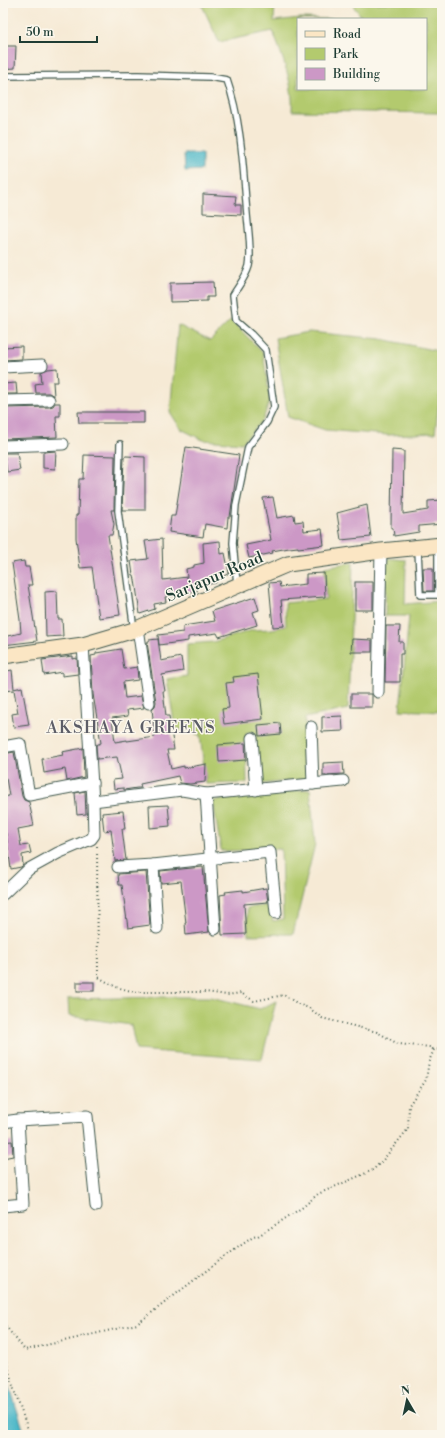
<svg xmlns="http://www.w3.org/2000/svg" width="445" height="1438" viewBox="0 0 445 1438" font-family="'Libre Bodoni',serif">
	<rect width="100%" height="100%" fill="#fbf7ec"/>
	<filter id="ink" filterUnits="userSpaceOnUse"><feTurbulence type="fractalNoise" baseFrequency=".025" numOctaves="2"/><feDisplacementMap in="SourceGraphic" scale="8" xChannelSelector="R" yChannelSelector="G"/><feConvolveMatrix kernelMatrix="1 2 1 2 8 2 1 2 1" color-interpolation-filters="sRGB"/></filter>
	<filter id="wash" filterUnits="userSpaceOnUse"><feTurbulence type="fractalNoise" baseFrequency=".012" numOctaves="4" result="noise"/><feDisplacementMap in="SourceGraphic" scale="16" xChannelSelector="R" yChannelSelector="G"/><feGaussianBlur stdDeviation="0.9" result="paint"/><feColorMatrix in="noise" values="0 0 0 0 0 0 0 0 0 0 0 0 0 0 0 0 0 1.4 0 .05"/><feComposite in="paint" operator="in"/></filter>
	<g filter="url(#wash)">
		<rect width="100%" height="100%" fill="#f6ead5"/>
		<g fill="#b3ca6e" stroke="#698451">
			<path d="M201,3h74l-1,18 27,-3 36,1h-39v70h128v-70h-72l7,-3 -7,-9v-4h88v110l-150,-2c2,-27 -10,-54 -19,-80l-54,11z"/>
			<polygon points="231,320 263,353 270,399 263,420 242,443 203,440 181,429 170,412 178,325 210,341"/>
			<polygon points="309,332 382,339 442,352 442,378 435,433 388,435 325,430 288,417 275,338"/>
			<polygon points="386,558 406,560 405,604 442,601 442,712 400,710 409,616 385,616"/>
			<polygon points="353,562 348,709 305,718 308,779 261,784 254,732 246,733 247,783 206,784 200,735 175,728 167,679 187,676 187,644 213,642 253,630 272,629 286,626 285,603 326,599 325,567"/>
			<polygon points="310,789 315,844 293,934 248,935 247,908 269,905 273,921 283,919 281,849 221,851 213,801"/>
			<polygon points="169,997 211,997 260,1009 276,1001 262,1059 136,1050 131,1025 69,1016 68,999"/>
		</g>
		<g fill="#4cb7c8" stroke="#367a7e">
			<polygon points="184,154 202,154 202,170 185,171"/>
			<polygon points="3,1365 25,1435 3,1435"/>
		</g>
		<g id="blocks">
			<g fill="#cc98c6">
				<polygon points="3,46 16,46 15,68 3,69"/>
				<polygon points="203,194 236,196 235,205 241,205 241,215 203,213"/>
				<polygon points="213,282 214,297 207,297 207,301 170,302 170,283"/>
				<polygon points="22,346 22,359 3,360 3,347"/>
				<polygon points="57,368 58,382 53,382 54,396 49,393 36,393 35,384 42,383 41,372 48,369"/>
				<polygon points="16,383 17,394 3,394 3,384"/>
				<polygon points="55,403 60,403 60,416 56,416 57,437 3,439 3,408 49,407 53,406"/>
				<polygon points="78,412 144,412 144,423 79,423"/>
				<polygon points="186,447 239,455 230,517 228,517 227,528 205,524 203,537 169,532 171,516 175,516"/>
				<polygon points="392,450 404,451 403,514 428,510 428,501 442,500 442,524 419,526 419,532 394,536 393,528 391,528"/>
				<polygon points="56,451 55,469 43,468 43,452"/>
				<polygon points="4,453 17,453 20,470 7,472"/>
				<polygon points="84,455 115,456 114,510 111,510 114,524 112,535 108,535 120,615 99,618 92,567 80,568 76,538 76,515 78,515 79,479 83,479"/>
				<polygon points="126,456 145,457 145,510 122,510 124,457"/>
				<polygon points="273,497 277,518 294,515 295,522 303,521 304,531 322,529 324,545 298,548 298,547 289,548 272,551 273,553 249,558 246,545 271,540 263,498"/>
				<polygon points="367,505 371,537 341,540 337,513"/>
				<polygon points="162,539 163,580 187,577 186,569 194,567 194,565 204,563 203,543 220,541 221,554 225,553 229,573 216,581 216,583 197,586 197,591 165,597 166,602 154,604 155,609 140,614 135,580 134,575 133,575 131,561 148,559 145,541"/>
				<polygon points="24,561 25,567 29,567 32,585 28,585 37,641 3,645 3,637 21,633 20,620 12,563"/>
				<polygon points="423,568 433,568 433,591 424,591"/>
				<polygon points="324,573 325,597 281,600 284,626 273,627 269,583 279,582 280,587 306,584 306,574"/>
				<rect x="355" y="582" width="18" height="28"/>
				<polygon points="57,591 58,619 62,619 63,636 46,637 45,592"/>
				<polygon points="255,597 259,610 253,612 257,625 219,637 217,633 188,637 188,641 159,645 158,635 183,632 183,626 215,621 212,611"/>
				<polygon points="386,626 400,626 399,642 403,642 403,654 400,654 400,682 385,682"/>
				<polygon points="158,639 161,661 181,657 183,671 162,675 165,691 163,691 166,716 169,716 174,750 167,750 171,769 184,766 184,768 206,764 205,782 190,784 180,783 178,776 140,784 141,788 137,788 124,790 124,788 114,789 113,780 122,779 117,757 97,759 96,745 101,743 93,694 91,656 96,655 96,653 121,649 124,669 137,667 138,680 123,682 125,698 141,696 144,708 127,710 128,716 112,718 115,742 127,740 127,741 155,737 152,709 155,706 156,702 147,642 149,642 149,640"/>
				<polygon points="352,639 372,640 372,652 351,652"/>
				<polygon points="73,656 73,659 77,658 78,674 62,676 62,672 44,675 42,660"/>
				<polygon points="12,670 14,689 22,687 29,725 14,727 12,714 18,713 14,690 3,691 3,672"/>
				<polygon points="258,674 263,719 224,724 222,709 229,708 226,683 234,682 233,677"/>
				<rect x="351" y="694" width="21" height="13"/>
				<polygon points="342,716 343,731 322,732 322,717"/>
				<polygon points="280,723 281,734 259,736 258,725"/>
				<polygon points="245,743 246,760 219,762 218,745"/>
				<polygon points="83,748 84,777 67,781 65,769 44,773 42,759 63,755 62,752"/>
				<polygon points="14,752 22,796 24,800 29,802 34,826 18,829 21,846 29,845 31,853 22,855 23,865 21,867 11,869 6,833 3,834 3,797 9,796 6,778 3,778 3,754"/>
				<polygon points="343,762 344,774 323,775 323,763"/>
				<polygon points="85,791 86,814 77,815 75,793"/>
				<polygon points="168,805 170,826 150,828 149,806"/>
				<polygon points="123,811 125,829 122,829 126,860 115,861 111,830 104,831 102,813"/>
				<polygon points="203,867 209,932 186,935 185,923 186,923 181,881 161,883 160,871"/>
				<polygon points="146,872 150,925 128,928 122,885 119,885 118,874"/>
				<polygon points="266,888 268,902 244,904 246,934 222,935 220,895 226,894 225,892 243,890 243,892"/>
				<rect x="77" y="982" width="17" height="9"/>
				<polygon points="12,1141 13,1156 3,1158 3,1142"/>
			</g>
		</g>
	</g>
	<g filter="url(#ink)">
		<use href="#blocks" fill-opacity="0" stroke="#3f574c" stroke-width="1"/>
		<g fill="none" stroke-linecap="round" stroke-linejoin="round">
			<g stroke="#3f574c" stroke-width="8">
				<g id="lane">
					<path d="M3,76l135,-1 72,2 17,3c15,43 16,89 20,134 1,14 5,38 2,52 -3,11 -10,19 -16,29l3,26 15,13 15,16 8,57 -7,15 -19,25 -12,58 -3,38 4,41"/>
					<polyline points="120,444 118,511 134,630"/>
					<polyline points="418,549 420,595 438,595 438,545"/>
				</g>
			</g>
			<g stroke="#3f574c" stroke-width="13">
				<g id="street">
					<polyline points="3,367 42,365"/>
					<polyline points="3,401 49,400"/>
					<polyline points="3,446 63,444"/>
					<polyline points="138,628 149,703"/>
					<polyline points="378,692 381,551"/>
					<polyline points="311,727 313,784"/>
					<polyline points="252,738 256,790"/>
					<polyline points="3,747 20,744 29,795 92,783"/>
					<polyline points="206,794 215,929"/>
					<polyline points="93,801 182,790 206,794 343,781"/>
					<polyline points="153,865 157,928"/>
					<polyline points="118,867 153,865 270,852 276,913"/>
					<polyline points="3,894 29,869 58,853 91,839 94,835 93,801 83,645"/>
					<polyline points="3,1122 18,1120 87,1116 96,1206"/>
					<polyline points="3,1206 23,1204 18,1120"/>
				</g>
			</g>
			<g stroke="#3f574c" stroke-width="17">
				<polyline id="secondary" points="3,656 83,645 134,630 288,564 381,551 442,545"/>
			</g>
			<g stroke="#3f574c" stroke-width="2" stroke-dasharray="1 3" stroke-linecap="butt">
				<polyline points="97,846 98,977 116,987 135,992 206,992 227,995 241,993 254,1001 284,995 300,1005 309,1008 322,1018 377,1032 398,1044 430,1047 434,1050"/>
				<polyline points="3,1323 25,1350 137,1324 223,1258 253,1237 258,1236 303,1207 318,1194 373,1170 383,1160 408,1129 409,1105 426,1080 429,1061 434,1050 442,1049"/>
				<polyline points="3,1350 15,1393 30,1435"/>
			</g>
			<use href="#lane" stroke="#fff" stroke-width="5.5"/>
			<use href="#street" stroke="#fff" stroke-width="11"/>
			<use href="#secondary" stroke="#fbe6c4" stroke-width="15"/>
		</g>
	</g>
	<g text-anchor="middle" stroke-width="3" stroke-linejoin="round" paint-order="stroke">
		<g font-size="16" fill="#1f3d34" stroke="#fbf7ec">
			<text transform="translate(214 576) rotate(-23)" y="6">Sarjapur Road</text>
		</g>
		<g font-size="17" letter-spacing="1" fill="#5c5d67" stroke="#fbf7ec">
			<text x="131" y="733">AKSHAYA GREENS</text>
		</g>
	</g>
	<rect width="445" height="1438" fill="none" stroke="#fbf7ec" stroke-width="16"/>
	<rect x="297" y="18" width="130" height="72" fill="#fbf7ec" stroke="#a3ada2"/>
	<rect x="305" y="31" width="20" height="6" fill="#fbe6c4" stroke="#a3ada2"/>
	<text x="333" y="38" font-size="12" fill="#1f3d34">Road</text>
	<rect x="305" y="48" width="20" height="12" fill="#b3ca6e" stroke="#a3ada2"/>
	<text x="333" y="58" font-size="12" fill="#1f3d34">Park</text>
	<rect x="305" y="68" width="20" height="12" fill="#cc98c6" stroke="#a3ada2"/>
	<text x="333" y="78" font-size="12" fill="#1f3d34">Building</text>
	<g transform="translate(407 1400) rotate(351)" stroke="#fbf7ec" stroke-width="3" paint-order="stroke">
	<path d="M0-3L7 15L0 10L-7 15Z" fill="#1f3d34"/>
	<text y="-6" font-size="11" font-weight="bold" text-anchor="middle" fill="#1f3d34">N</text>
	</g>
	<path d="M20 36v6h77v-6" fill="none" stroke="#1f3d34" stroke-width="2"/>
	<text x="26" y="36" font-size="12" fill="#1f3d34" stroke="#fbf7ec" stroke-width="3" paint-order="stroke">50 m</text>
</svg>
